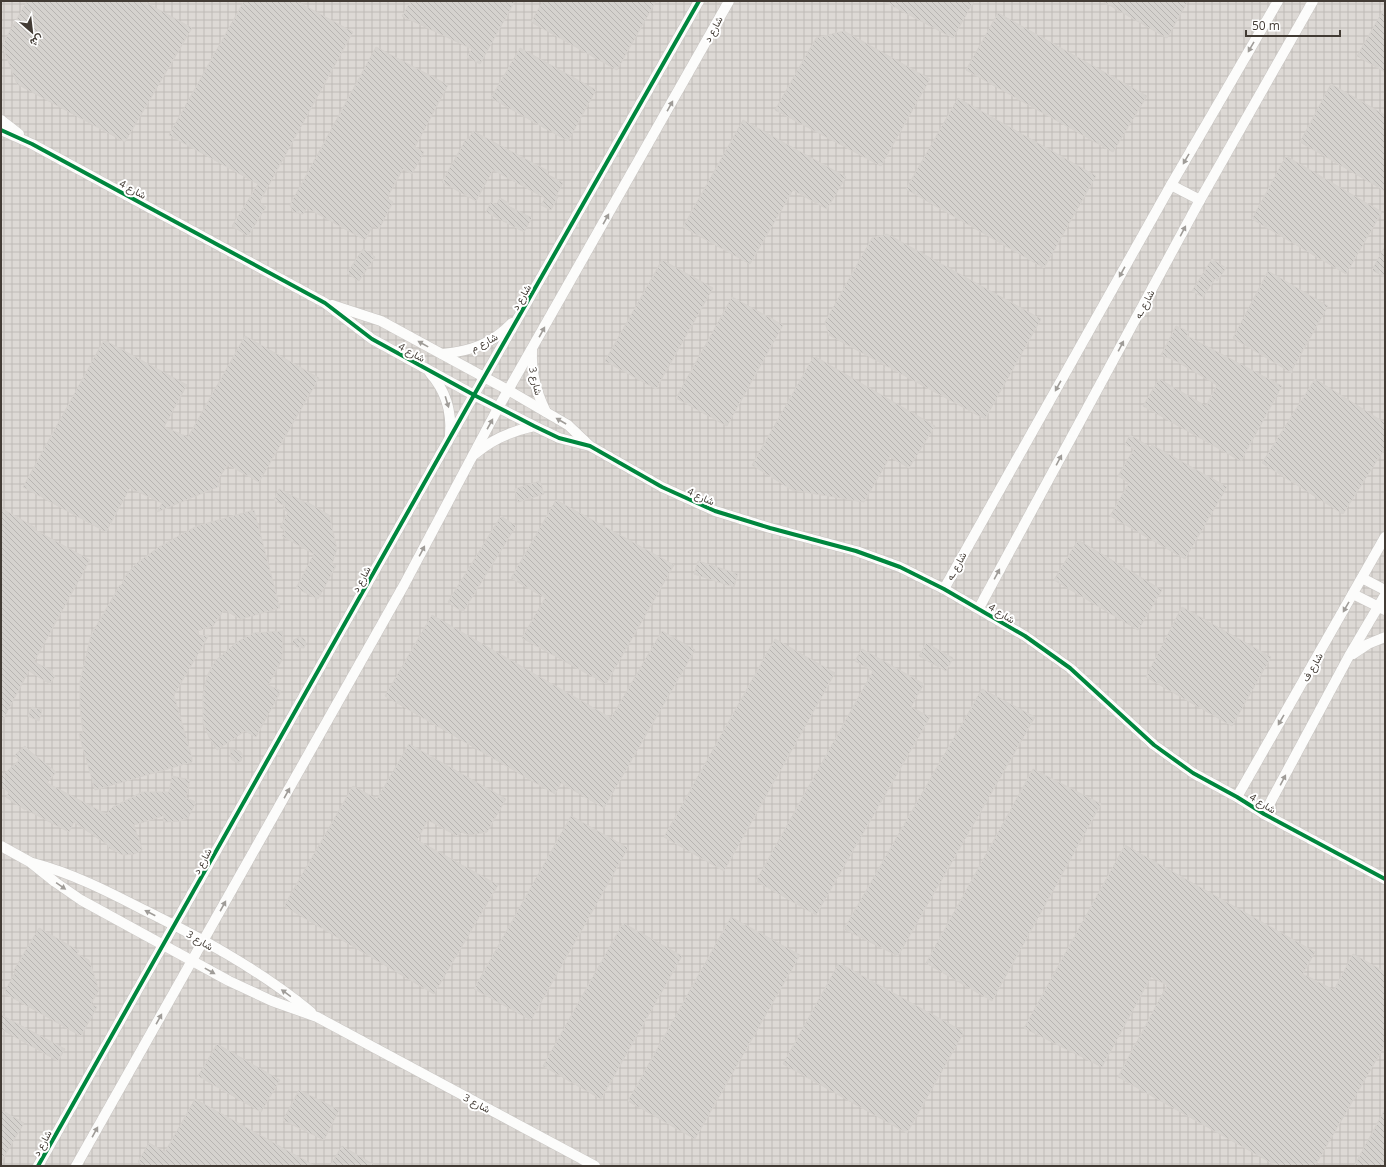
<svg xmlns="http://www.w3.org/2000/svg" width="1386" height="1167" viewBox="0 0 1386 1167" font-family="'Open Sans',Vazirmatn,sans-serif">
	<defs>
		<pattern id="industrial-grid" width="8" height="8" patternUnits="userSpaceOnUse"><rect width="8" height="8" fill="#ddd9d5"/><path d="M0 4h8M4 0v8" fill="none" stroke="#bfbbb7"/></pattern>
		<pattern id="building-back-hatch" width="6" height="6" patternUnits="userSpaceOnUse"><rect width="6" height="6" fill="#d5d2ce"/><path d="M-1 5l2 2M0 0l6 6M5-1l2 2" fill="none" stroke="#b8b5b2"/></pattern>
	</defs>
	<rect width="100%" height="100%" fill="#edeae7"/>
	<rect fill="url(#industrial-grid)" x="1" y="1" width="1384" height="1165"/>
	<g fill="url(#building-back-hatch)" stroke="#d5d1cd">
		<polygon points="27,1 143,1 192,28 125,142 17,84 2,45"/>
		<polygon points="244,1 296,1 353,32 259,203 266,207 248,236 232,226 258,184 169,135"/>
		<polygon points="411,1 515,1 480,64 467,57 472,49 402,16"/>
		<polygon points="543,1 656,1 617,70 531,22"/>
		<polygon points="883,1 974,1 953,38"/>
		<polygon points="1102,1 1188,1 1167,38"/>
		<polygon points="1385,7 1385,72 1357,56"/>
		<polygon points="998,13 1147,96 1113,152 966,70"/>
		<polygon points="844,31 930,79 881,166 775,110 816,38"/>
		<polygon points="376,47 448,85 415,147 424,152 412,174 403,169 387,198 393,202 379,229 373,226 365,240 307,208 303,214 293,212 290,205"/>
		<polygon points="520,48 596,90 568,141 491,98"/>
		<polygon points="1331,84 1385,115 1385,191 1300,142"/>
		<polygon points="958,98 1096,176 1044,268 906,189"/>
		<polygon points="743,120 846,177 827,209 793,190 750,264 683,227"/>
		<polygon points="473,131 548,171 547,174 563,183 556,196 558,197 551,210 541,205 545,198 493,170 476,201 442,182 466,139 468,140"/>
		<polygon points="1286,156 1382,212 1346,274 1252,219"/>
		<polygon points="500,198 509,203 508,206 532,218 524,232 486,212 491,202 496,205"/>
		<polygon points="887,234 1041,319 985,419 829,335 825,322 872,238"/>
		<polygon points="1385,246 1385,277 1372,270"/>
		<polygon points="363,249 375,257 359,281 347,273"/>
		<polygon points="1212,259 1226,268 1217,281 1215,279 1203,297 1192,291"/>
		<polygon points="662,260 713,288 656,389 605,361"/>
		<polygon points="1268,271 1328,306 1292,370 1292,373 1233,338"/>
		<polygon points="732,297 783,325 727,426 676,398"/>
		<polygon points="1176,326 1189,332 1187,336 1282,386 1241,461 1143,406 1159,379 1206,406 1217,385 1176,361 1161,355"/>
		<polygon points="245,336 319,378 259,482 228,465 218,479 220,486 157,512 162,503 130,488 106,532 23,487 104,340 187,385 164,427 188,437"/>
		<polygon points="814,356 935,426 909,468 890,457 864,502 792,490 752,465"/>
		<polygon points="1315,379 1385,423 1385,448 1343,514 1262,463"/>
		<polygon points="1130,435 1150,447 1152,445 1227,487 1185,559 1110,516 1129,483 1118,476 1134,449 1125,444"/>
		<polygon points="540,481 544,494 518,502 515,489"/>
		<polygon points="279,489 306,503 307,502 329,515 337,549 332,564 336,566 318,599 296,588 314,554 282,536 285,531 280,527 288,512 283,509 285,506 274,500"/>
		<polygon points="556,500 674,565 606,684 522,638 545,598 511,578"/>
		<polygon points="1,508 36,528 35,530 90,560 34,662 53,671 52,674 55,676 50,684 29,671 1,723"/>
		<polygon points="254,510 280,608 241,619 224,610 213,626 198,631 199,636 209,635 174,695 192,758 192,762 95,790 79,734 83,733 80,707 80,682 91,635 120,585 121,586 126,575 137,563 159,547 197,526"/>
		<polygon points="501,516 516,526 463,612 448,602"/>
		<polygon points="1078,540 1162,590 1138,630 1054,580"/>
		<polygon points="698,561 738,574 734,587 694,574"/>
		<polygon points="1182,607 1271,657 1232,726 1146,677"/>
		<polygon points="432,615 611,718 662,631 695,650 604,808 561,783 555,794 385,696"/>
		<polygon points="283,631 282,660 268,685 281,691 256,737 245,731 217,750 209,737 203,722 203,695 207,676 215,661 237,642 254,633"/>
		<polygon points="299,637 303,638 305,640 306,643 304,648 297,647 292,641"/>
		<polygon points="775,639 835,673 724,871 664,837"/>
		<polygon points="926,643 953,658 946,671 919,656"/>
		<polygon points="862,649 924,684 911,707 930,717 816,915 756,881 873,671 855,661"/>
		<polygon points="982,689 1035,717 898,956 844,929"/>
		<polygon points="32,707 42,710 39,721 28,716"/>
		<polygon points="409,744 506,799 487,832 469,835 462,832 457,836 428,820 417,840 498,885 434,994 284,906 353,786 377,799"/>
		<polygon points="25,746 32,753 56,772 47,783 106,814 113,807 142,792 169,792 172,776 190,780 186,798 196,802 188,818 180,821 164,822 163,816 134,825 142,850 134,854 123,855 109,848 108,845 74,822 69,832 25,809 25,810 6,797 9,793 1,785 1,777 19,760 15,755"/>
		<polygon points="230,749 240,751 242,754 242,758 241,761 237,763 231,759"/>
		<polygon points="1033,769 1101,804 992,1001 926,963"/>
		<polygon points="571,816 628,848 531,1020 474,989"/>
		<polygon points="1125,845 1315,952 1303,974 1334,990 1353,954 1385,972 1385,1045 1315,1166 1277,1166 1118,1077 1167,985 1151,977 1102,1067 1024,1028"/>
		<polygon points="731,917 800,955 695,1139 628,1101"/>
		<polygon points="623,923 682,956 601,1099 543,1066"/>
		<polygon points="39,928 79,951 77,954 89,960 99,990 91,1004 97,1007 81,1036 4,993 16,971 14,970"/>
		<polygon points="839,963 964,1032 907,1133 783,1064"/>
		<polygon points="1,1015 65,1049 58,1061 1,1029"/>
		<polygon points="217,1044 280,1080 261,1112 198,1076"/>
		<polygon points="299,1090 339,1110 324,1140 283,1120"/>
		<polygon points="195,1099 315,1166 145,1166 138,1162 149,1143 165,1152"/>
		<polygon points="1385,1109 1385,1166 1354,1166"/>
		<polygon points="1,1110 24,1123 1,1162"/>
		<polygon points="342,1146 376,1166 330,1166"/>
	</g>
	<g fill="none" stroke-linecap="round" stroke-linejoin="round">
		<g stroke="#c9c6c3" stroke-width="11">
			<g id="street">
				<polyline points="1,120 19,134"/>
				<polyline points="1,130 32,144 325,303 372,339 474,395 534,426 559,438 590,446 662,487 715,511 770,528 856,551 900,567 944,589 1025,636 1070,668 1154,745 1193,773 1237,797 1264,814 1385,879"/>
				<polyline points="1171,185 1200,200"/>
				<polyline points="332,305 381,321 508,390 568,425 589,445"/>
				<path d="M532,350c-1,23 4,42 14,62"/>
				<path d="M442,354c29,-3 50,-10 70,-31"/>
				<path d="M430,373c16,18 22,38 20,62"/>
				<path d="M475,454c17,-15 37,-23 59,-28"/>
				<polyline points="1362,578 1385,590"/>
				<polyline points="944,589 1171,185 1278,1"/>
				<polyline points="1353,594 1385,610"/>
				<polyline points="979,608 1200,200 1313,1"/>
				<polyline points="1353,654 1368,644 1385,637"/>
				<polyline points="1237,797 1385,537"/>
				<polyline points="1264,814 1349,656 1385,595"/>
				<polyline points="1,846 30,862 55,882 81,900 229,981 272,1001 317,1017 595,1166"/>
				<path d="M33,863c38,10 72,27 107,45 59,29 119,61 171,104"/>
				<polyline points="38,1166 474,395 699,1"/>
				<polyline points="76,1166 404,585 498,408 729,1"/>
			</g>
		</g>
		<use href="#street" stroke="#fcfcfb" stroke-width="10"/>
		<g stroke="#fff" stroke-width="6">
			<g id="cycleway">
				<polyline points="1,130 32,144 325,303 372,339 474,395 534,426 559,438 590,446 662,487 715,511 770,528 856,551 900,567 944,589 1025,636 1070,668 1154,745 1193,773 1237,797 1264,814 1385,879"/>
				<polyline points="38,1166 474,395 699,1"/>
			</g>
		</g>
		<use href="#cycleway" stroke="#00873e" stroke-width="4"/>
	</g>
	<defs><path id="oneway-solid" d="M-6-.8H1V-3.2L6.5 0L1 3.2V.8H-6Z"/></defs>
	<g fill="#9f9c98">
		<use href="#oneway-solid" transform="translate(1251 47) rotate(120)"/>
		<use href="#oneway-solid" transform="translate(670 106) rotate(-61)"/>
		<use href="#oneway-solid" transform="translate(1186 159) rotate(120)"/>
		<use href="#oneway-solid" transform="translate(606 219) rotate(-61)"/>
		<use href="#oneway-solid" transform="translate(1183 231) rotate(-62)"/>
		<use href="#oneway-solid" transform="translate(1122 272) rotate(119)"/>
		<use href="#oneway-solid" transform="translate(542 332) rotate(-61)"/>
		<use href="#oneway-solid" transform="translate(423 344) rotate(-151)"/>
		<use href="#oneway-solid" transform="translate(1121 346) rotate(-62)"/>
		<use href="#oneway-solid" transform="translate(1058 386) rotate(119)"/>
		<use href="#oneway-solid" transform="translate(447 402) rotate(73)"/>
		<use href="#oneway-solid" transform="translate(561 421) rotate(-150)"/>
		<use href="#oneway-solid" transform="translate(490 424) rotate(-61)"/>
		<use href="#oneway-solid" transform="translate(1059 460) rotate(-62)"/>
		<use href="#oneway-solid" transform="translate(422 551) rotate(-62)"/>
		<use href="#oneway-solid" transform="translate(997 574) rotate(-62)"/>
		<use href="#oneway-solid" transform="translate(1346 607) rotate(120)"/>
		<use href="#oneway-solid" transform="translate(1281 720) rotate(120)"/>
		<use href="#oneway-solid" transform="translate(1283 780) rotate(-62)"/>
		<use href="#oneway-solid" transform="translate(287 793) rotate(-61)"/>
		<use href="#oneway-solid" transform="translate(61 886) rotate(35)"/>
		<use href="#oneway-solid" transform="translate(223 906) rotate(-61)"/>
		<use href="#oneway-solid" transform="translate(150 913) rotate(-153)"/>
		<use href="#oneway-solid" transform="translate(210 971) rotate(29)"/>
		<use href="#oneway-solid" transform="translate(286 993) rotate(-144)"/>
		<use href="#oneway-solid" transform="translate(159 1019) rotate(-61)"/>
		<use href="#oneway-solid" transform="translate(95 1132) rotate(-61)"/>
	</g>
	<g text-anchor="middle" stroke-width="4" stroke-linejoin="round" paint-order="stroke">
		<g font-size="10" fill="#423b34" stroke="#fff">
			<text transform="translate(713 29) rotate(-61)" y="4">شارع د</text>
			<text transform="translate(133 189) rotate(28)" y="4">شارع 4</text>
			<text transform="translate(521 297) rotate(-60)" y="4">شارع د</text>
			<text transform="translate(1144 304) rotate(-62)" y="4">شارع ـه</text>
			<text transform="translate(484 342) rotate(-27)" y="4">شارع م</text>
			<text transform="translate(412 352) rotate(29)" y="4">شارع 4</text>
			<text transform="translate(536 381) rotate(77)" y="4">شارع 3</text>
			<text transform="translate(701 496) rotate(24)" y="4">شارع 4</text>
			<text transform="translate(956 566) rotate(-61)" y="4">شارع ـه</text>
			<text transform="translate(361 579) rotate(-61)" y="4">شارع د</text>
			<text transform="translate(1002 613) rotate(31)" y="4">شارع 4</text>
			<text transform="translate(1312 667) rotate(-60)" y="4">شارع ف</text>
			<text transform="translate(1263 803) rotate(31)" y="4">شارع 4</text>
			<text transform="translate(202 861) rotate(-61)" y="4">شارع د</text>
			<text transform="translate(200 940) rotate(30)" y="4">شارع 3</text>
			<text transform="translate(477 1103) rotate(28)" y="4">شارع 3</text>
			<text transform="translate(42 1143) rotate(-61)" y="4">شارع د</text>
		</g>
	</g>
	<rect width="1386" height="1167" fill="none" stroke="#423b34" stroke-width="4"/>
	<g transform="translate(32 32) rotate(152)" stroke="#ffffff" stroke-width="3" paint-order="stroke">
	<path d="M0-3L7 15L0 10L-7 15Z" fill="#423b34"/>
	<text y="-6" font-size="11" font-weight="bold" text-anchor="middle" fill="#423b34">ش</text>
	</g>
	<path d="M1246 30v6h94v-6" fill="none" stroke="#423b34" stroke-width="2"/>
	<text x="1252" y="30" font-size="12" fill="#423b34" stroke="#ffffff" stroke-width="3" paint-order="stroke">50 m</text>
</svg>
